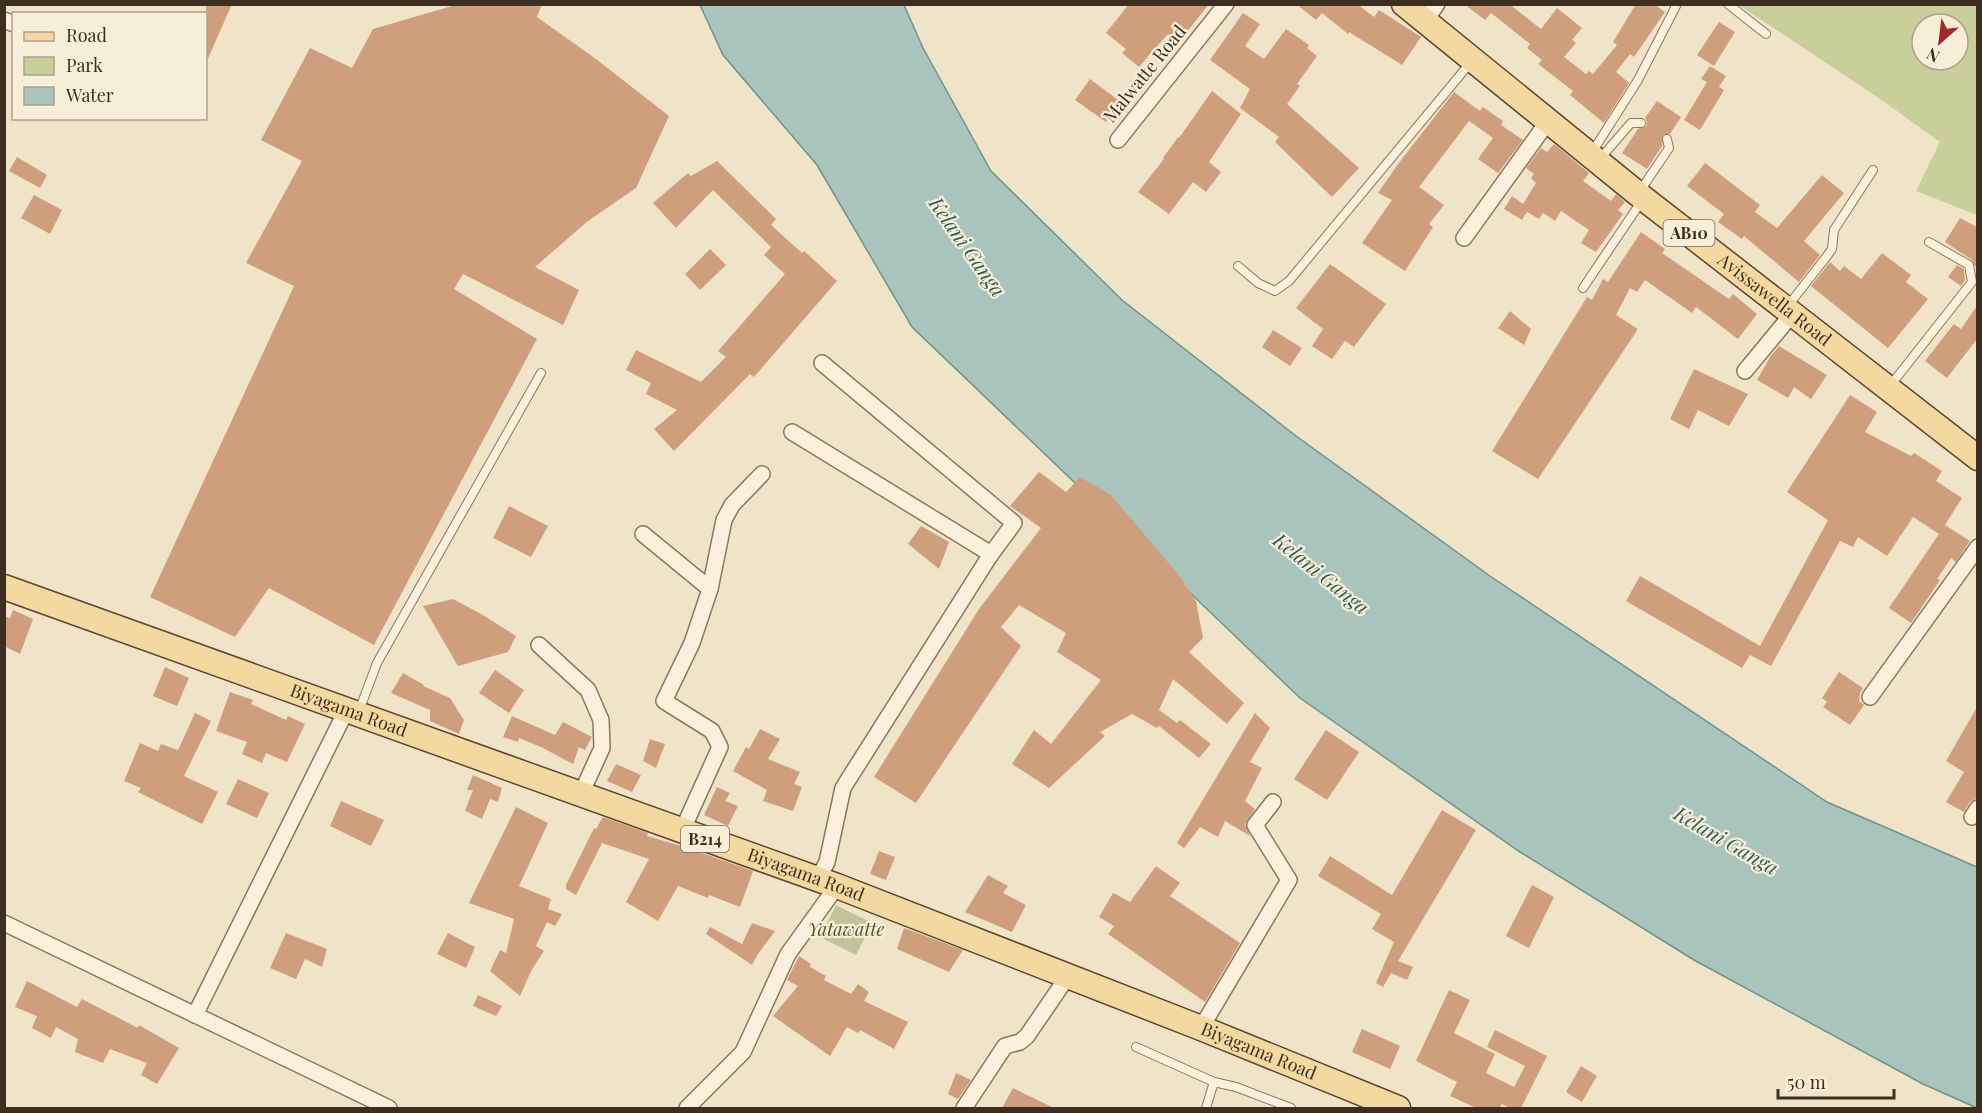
<svg xmlns="http://www.w3.org/2000/svg" width="1982" height="1113" viewBox="0 0 1982 1113" font-family="'Playfair Display',serif">
	<rect width="100%" height="100%" fill="#f0e4c8"/>
	<path fill="#c9cf9b" fill-rule="evenodd" d="M1739,5h238v210l-61,-24 24,-49 -60,-43zM1922,24h36v36h-36z"/>
	<polygon fill="#bfc49a" points="836,905 872,923 856,955 820,937"/>
	<polygon fill="#a9c4bc" stroke="#6f938a" stroke-width="1.5" points="700,5 904,5 923,48 991,171 1122,300 1296,436 1490,576 1827,802 1977,867 1977,1108 1923,1084 1694,960 1520,852 1300,698 912,327 817,165 723,55"/>
	<g fill="#cf9f7d">
		<polygon points="206,4 232,4 206,63"/>
		<polygon points="459,4 542,4 537,17 596,59 669,116 636,188 588,221 535,267 579,290 563,325 463,274 454,289 537,339 374,645 269,588 235,637 150,597 294,286 246,263 302,161 261,140 310,48 352,68 373,29"/>
		<polygon points="1129,4 1209,4 1183,37 1176,32 1173,37 1168,34 1139,67 1122,53 1126,49 1106,33"/>
		<polygon points="1296,4 1357,4 1374,17 1379,10 1421,37 1402,65 1349,32 1348,34 1322,13 1316,20"/>
		<polygon points="1464,4 1509,4 1541,29 1557,8 1582,28 1572,40 1576,43 1564,57 1586,74 1589,71 1593,74 1617,45 1613,42 1636,4 1654,4 1665,12 1634,57 1630,54 1616,72 1629,83 1604,123 1570,95 1573,91 1538,64 1542,60 1527,48 1530,44 1491,13 1485,20"/>
		<polygon points="1243,13 1260,24 1245,46 1264,59 1286,29 1309,45 1307,48 1317,56 1297,84 1300,86 1287,104 1359,168 1332,197 1275,142 1279,137 1240,108 1250,89 1210,60"/>
		<polygon points="1719,22 1735,32 1714,66 1697,55"/>
		<polygon points="1710,66 1726,76 1719,87 1724,90 1700,130 1684,120 1707,82 1701,79"/>
		<polygon points="1090,79 1121,102 1106,122 1075,100"/>
		<polygon points="1212,91 1241,114 1209,162 1221,172 1206,192 1193,182 1169,214 1138,192 1164,159 1163,158 1178,137 1179,138"/>
		<polygon points="1454,92 1480,111 1483,107 1503,121 1501,125 1523,140 1498,173 1478,159 1493,138 1469,121 1419,187 1444,205 1429,224 1433,227 1405,271 1362,243 1392,200 1378,193 1398,164"/>
		<polygon points="1657,101 1681,117 1670,134 1663,135 1662,146 1647,169 1622,153 1638,129 1646,126 1647,122 1645,118"/>
		<polygon points="1554,144 1589,173 1583,181 1611,201 1616,194 1625,202 1618,210 1623,214 1596,252 1581,243 1589,230 1561,211 1555,221 1543,213 1539,219 1527,212 1522,220 1504,209 1512,196 1523,204 1536,183 1531,178 1534,174 1526,168 1541,148 1547,152"/>
		<polygon points="17,157 47,175 40,188 9,171"/>
		<polygon points="717,161 776,219 771,225 802,253 804,251 837,281 754,377 750,374 674,451 654,429 677,410 646,394 651,383 626,370 636,350 701,382 726,357 718,351 785,274 764,255 771,247 713,190 676,228 653,203 688,173 691,176"/>
		<polygon points="1705,163 1760,205 1755,212 1777,228 1822,175 1844,193 1804,241 1820,255 1799,282 1744,236 1742,239 1718,222 1724,214 1687,186"/>
		<polygon points="34,195 62,210 50,234 21,218"/>
		<polygon points="1960,218 1977,227 1977,264 1975,267 1972,260 1945,242"/>
		<polygon points="1641,232 1665,249 1662,253 1729,299 1733,294 1757,314 1738,339 1696,307 1692,313 1645,280 1637,292 1630,288 1616,315 1638,329 1538,479 1492,451 1587,297 1592,300 1603,279 1608,282"/>
		<polygon points="710,249 726,265 700,290 685,274"/>
		<polygon points="1882,253 1911,275 1906,282 1928,299 1888,348 1811,286 1830,262 1840,271 1844,266 1861,279"/>
		<polygon points="1330,264 1386,304 1354,347 1345,341 1332,359 1312,346 1323,329 1296,308"/>
		<polygon points="1957,265 1964,269 1965,280 1961,286 1948,277"/>
		<polygon points="1977,306 1977,339 1947,378 1925,361 1954,324 1961,329"/>
		<polygon points="1510,311 1531,329 1524,345 1498,328"/>
		<polygon points="1273,330 1302,348 1290,366 1262,347"/>
		<polygon points="1779,346 1827,375 1811,399 1794,387 1788,398 1757,380 1770,357"/>
		<polygon points="1694,369 1748,394 1729,426 1698,410 1689,429 1670,419"/>
		<polygon points="1850,395 1877,412 1865,432 1911,456 1914,453 1942,471 1936,481 1962,498 1945,525 1970,541 1956,562 1951,558 1937,579 1940,580 1911,623 1889,608 1939,534 1913,517 1887,556 1858,537 1853,547 1840,541 1771,666 1750,655 1742,668 1626,601 1640,576 1760,646 1828,520 1787,492"/>
		<polygon points="1039,472 1066,492 1080,477 1111,495 1177,573 1196,601 1203,638 1189,652 1244,703 1227,724 1173,679 1159,710 1177,723 1180,720 1211,744 1199,758 1159,726 1157,728 1132,714 1100,732 1105,736 1049,788 1012,764 1034,730 1051,744 1101,680 1057,652 1066,633 1019,605 1001,627 1021,646 916,803 874,777 979,609 1041,528 1010,506"/>
		<polygon points="509,506 548,526 531,557 493,538"/>
		<polygon points="921,526 949,542 939,569 908,544"/>
		<polygon points="453,599 483,615 516,636 508,652 458,666 423,606"/>
		<polygon points="13,610 33,619 20,654 4,646 4,616 10,618"/>
		<polygon points="165,667 189,678 177,706 153,696"/>
		<polygon points="495,670 524,690 509,713 479,693"/>
		<polygon points="1839,672 1863,688 1860,693 1859,701 1864,705 1850,725 1823,707 1827,702 1822,698"/>
		<polygon points="403,673 424,685 423,686 450,698 464,720 459,734 430,721 430,710 391,693"/>
		<polygon points="230,692 253,700 251,704 286,720 288,716 305,724 287,762 266,753 262,763 242,754 247,742 216,731"/>
		<polygon points="1977,707 1977,798 1970,802 1964,812 1946,802 1964,772 1946,761"/>
		<polygon points="195,713 211,721 184,776 218,792 202,824 138,792 141,788 124,781 140,743 158,751 161,744 178,750"/>
		<polygon points="1255,713 1270,728 1250,762 1262,768 1245,801 1255,809 1245,824 1250,836 1225,821 1218,837 1200,827 1184,848 1177,843"/>
		<polygon points="512,716 555,735 563,722 592,737 585,750 579,747 573,764 541,747 519,738 518,742 503,737"/>
		<polygon points="760,729 780,739 768,759 800,772 794,784 802,787 793,811 763,801 767,790 733,771 746,747 749,749"/>
		<polygon points="1326,730 1359,752 1327,800 1294,779"/>
		<polygon points="650,739 665,744 656,768 643,761"/>
		<polygon points="616,764 641,775 632,792 607,781"/>
		<polygon points="473,775 502,788 498,802 490,799 482,819 465,811 473,790 467,790"/>
		<polygon points="238,779 269,793 257,818 226,804"/>
		<polygon points="717,787 730,793 725,801 738,806 728,826 704,815"/>
		<polygon points="341,801 384,820 371,846 330,826"/>
		<polygon points="516,807 548,823 519,886 551,899 548,909 562,914 555,926 547,922 536,946 544,951 531,971 520,996 490,971 500,950 506,953 514,919 469,903"/>
		<polygon points="1442,810 1476,830 1398,961 1413,967 1407,980 1391,973 1383,987 1376,983 1394,942 1372,929 1381,914 1318,876 1330,856 1392,895"/>
		<polygon points="603,817 648,833 647,836 685,847 753,871 740,907 709,895 708,898 678,886 658,921 626,902 649,859 602,843 576,895 566,889 566,885 594,828 596,829"/>
		<polygon points="879,851 895,857 886,880 870,874"/>
		<polygon points="1156,866 1180,883 1170,896 1240,943 1205,1002 1108,934 1114,926 1099,917 1113,893 1130,902"/>
		<polygon points="988,875 1008,886 1003,893 1026,905 1012,932 965,912"/>
		<polygon points="1532,885 1554,897 1529,948 1506,936"/>
		<polygon points="752,923 775,931 758,954 752,965 706,934 710,927 742,944"/>
		<polygon points="904,928 963,950 949,972 897,949"/>
		<polygon points="286,933 327,949 322,967 305,959 296,979 270,968"/>
		<polygon points="448,933 475,947 466,968 437,954"/>
		<polygon points="799,956 811,964 810,967 826,976 824,980 851,994 858,984 869,992 864,1001 908,1022 894,1049 860,1030 858,1033 847,1027 830,1056 773,1016 798,986 787,980"/>
		<polygon points="27,981 77,1007 82,999 138,1028 139,1025 179,1048 157,1084 141,1075 147,1063 110,1049 103,1063 75,1052 78,1039 56,1027 51,1038 32,1028 37,1016 15,1007"/>
		<polygon points="1449,990 1470,1000 1454,1033 1495,1054 1486,1073 1514,1087 1525,1066 1487,1047 1495,1030 1547,1056 1521,1108 1510,1108 1502,1104 1499,1108 1476,1108 1450,1096 1457,1082 1416,1061"/>
		<polygon points="478,995 502,1006 496,1016 473,1006"/>
		<polygon points="1362,1029 1400,1046 1390,1069 1352,1052"/>
		<polygon points="1581,1066 1597,1076 1582,1102 1566,1092"/>
		<polygon points="956,1073 971,1080 958,1099 948,1094"/>
		<polygon points="1013,1088 1054,1108 1002,1108"/>
	</g>
	<g fill="none" stroke-linecap="round" stroke-linejoin="round">
		<g stroke="#8d765c" stroke-width="10">
			<g id="service">
				<polyline points="1728,4 1766,34"/>
				<polyline points="1591,154 1638,80 1677,4"/>
				<polyline points="1599,160 1631,123 1641,123"/>
				<polyline points="1640,191 1669,148 1667,139"/>
				<polyline points="1238,266 1258,283 1275,291 1289,281 1471,62"/>
				<polyline points="1583,288 1641,202"/>
				<polyline points="1787,307 1827,256 1832,249 1834,230 1873,170"/>
				<polyline points="1890,386 1972,282 1969,265 1929,242"/>
				<polyline points="359,711 377,663 541,373"/>
				<polyline points="1136,1047 1214,1082"/>
				<polyline points="1206,1108 1214,1082 1236,1087 1291,1108"/>
			</g>
		</g>
		<g stroke="#8d765c" stroke-width="18">
			<g id="minor">
				<polyline points="4,20 14,24"/>
				<polyline points="1425,21 1437,4"/>
				<polyline points="1118,140 1226,4"/>
				<polyline points="1464,238 1549,120"/>
				<polyline points="822,363 1014,523 989,557"/>
				<polyline points="1745,371 1793,313"/>
				<polyline points="792,432 991,554 843,788 827,862 818,879"/>
				<polyline points="643,534 710,589"/>
				<polyline points="539,645 588,690 601,720 602,748 581,794"/>
				<polyline points="1870,697 1978,547"/>
				<polyline points="1972,817 1978,808"/>
				<polyline points="682,831 720,747 712,731 664,701 692,643 710,589 724,520 732,505 762,474"/>
				<polyline points="4,923 389,1108"/>
				<polyline points="195,1015 346,711"/>
				<polyline points="1201,1028 1289,880 1255,825 1273,802"/>
				<polyline points="687,1108 743,1052 788,954 837,886"/>
				<polyline points="964,1108 1005,1046 1020,1042 1027,1036 1068,976"/>
			</g>
		</g>
		<g stroke="#5b4430" stroke-width="27">
			<g id="primary">
				<path id="s1" d="M1404,4l239,194 335,260"/>
				<path id="s2" d="M4,587l833,299 364,142 197,80"/>
			</g>
		</g>
		<use href="#service" stroke="#faf1dc" stroke-width="8"/>
		<use href="#minor" stroke="#faf1dc" stroke-width="15"/>
		<use href="#primary" stroke="#f3d9a0" stroke-width="24"/>
	</g>
	<g text-anchor="middle" stroke-width="4.5" stroke-linejoin="round" paint-order="stroke">
		<g fill="#f7eed8" stroke="#756857" stroke-width="1.5">
			<rect x="1663.5" y="220" width="51" height="26" rx="4.5"/>
			<rect x="681" y="826" width="48" height="26" rx="4.5"/>
		</g>
		<g font-size="16" font-weight="bold" fill="#3d2e20">
			<text x="1689" y="239">AB10</text>
			<text x="705" y="845">B214</text>
		</g>
		<g font-size="18" fill="#3d2e20" stroke="#f7eed8">
			<text transform="translate(1145 74) rotate(-51)" y="6">Malwatte Road</text>
			<text dy="6" stroke="none"><textPath href="#s1" startOffset="474">Avissawella Road</textPath></text>
			<text dy="6" stroke="none"><textPath href="#s2" startOffset="366">Biyagama Road</textPath></text>
			<text dy="6" stroke="none"><textPath href="#s2" startOffset="852">Biyagama Road</textPath></text>
			<text dy="6" stroke="none"><textPath href="#s2" startOffset="1338">Biyagama Road</textPath></text>
		</g>
		<g font-size="18" font-style="italic" fill="#4d5a26" stroke="#f7eed8">
			<text x="846" y="936">Yatawatte</text>
		</g>
		<g font-size="20" font-style="italic" fill="#2f5d5a" stroke="#f7eed8">
			<text transform="translate(967 247) rotate(55)" y="7">Kelani Ganga</text>
			<text transform="translate(1321 574) rotate(39)" y="7">Kelani Ganga</text>
			<text transform="translate(1726 841) rotate(30)" y="7">Kelani Ganga</text>
		</g>
	</g>
	<rect width="1982" height="1113" fill="none" stroke="#3d2e20" stroke-width="12"/>
	<rect x="12" y="12" width="195" height="108" fill="#f7eed8" stroke="#ada18e" stroke-width="1.5"/>
	<rect x="24" y="32" width="30" height="9" fill="#f3d9a0" stroke="#ada18e" stroke-width="1.5"/>
	<text x="66" y="42" font-size="18" fill="#3d2e20">Road</text>
	<rect x="24" y="57" width="30" height="18" fill="#c9cf9b" stroke="#ada18e" stroke-width="1.5"/>
	<text x="66" y="72" font-size="18" fill="#3d2e20">Park</text>
	<rect x="24" y="87" width="30" height="18" fill="#a9c4bc" stroke="#ada18e" stroke-width="1.5"/>
	<text x="66" y="102" font-size="18" fill="#3d2e20">Water</text>
	<g transform="translate(1940 42) rotate(208)"><circle r="28" fill="#f7eed8" stroke="#ada18e" stroke-width="1.5"/>
	<path d="M0-4.5L10 22L0 15L-10 22Z" fill="#9e2a2b"/>
	<text y="-9" font-size="16" font-weight="bold" text-anchor="middle" fill="#3d2e20">N</text>
	</g>
	<path d="M1778 1089v9h116v-9" fill="none" stroke="#3d2e20" stroke-width="3"/>
	<text x="1787" y="1089" font-size="18" fill="#3d2e20" stroke="#f7eed8" stroke-width="4.5" paint-order="stroke">50 m</text>
</svg>
